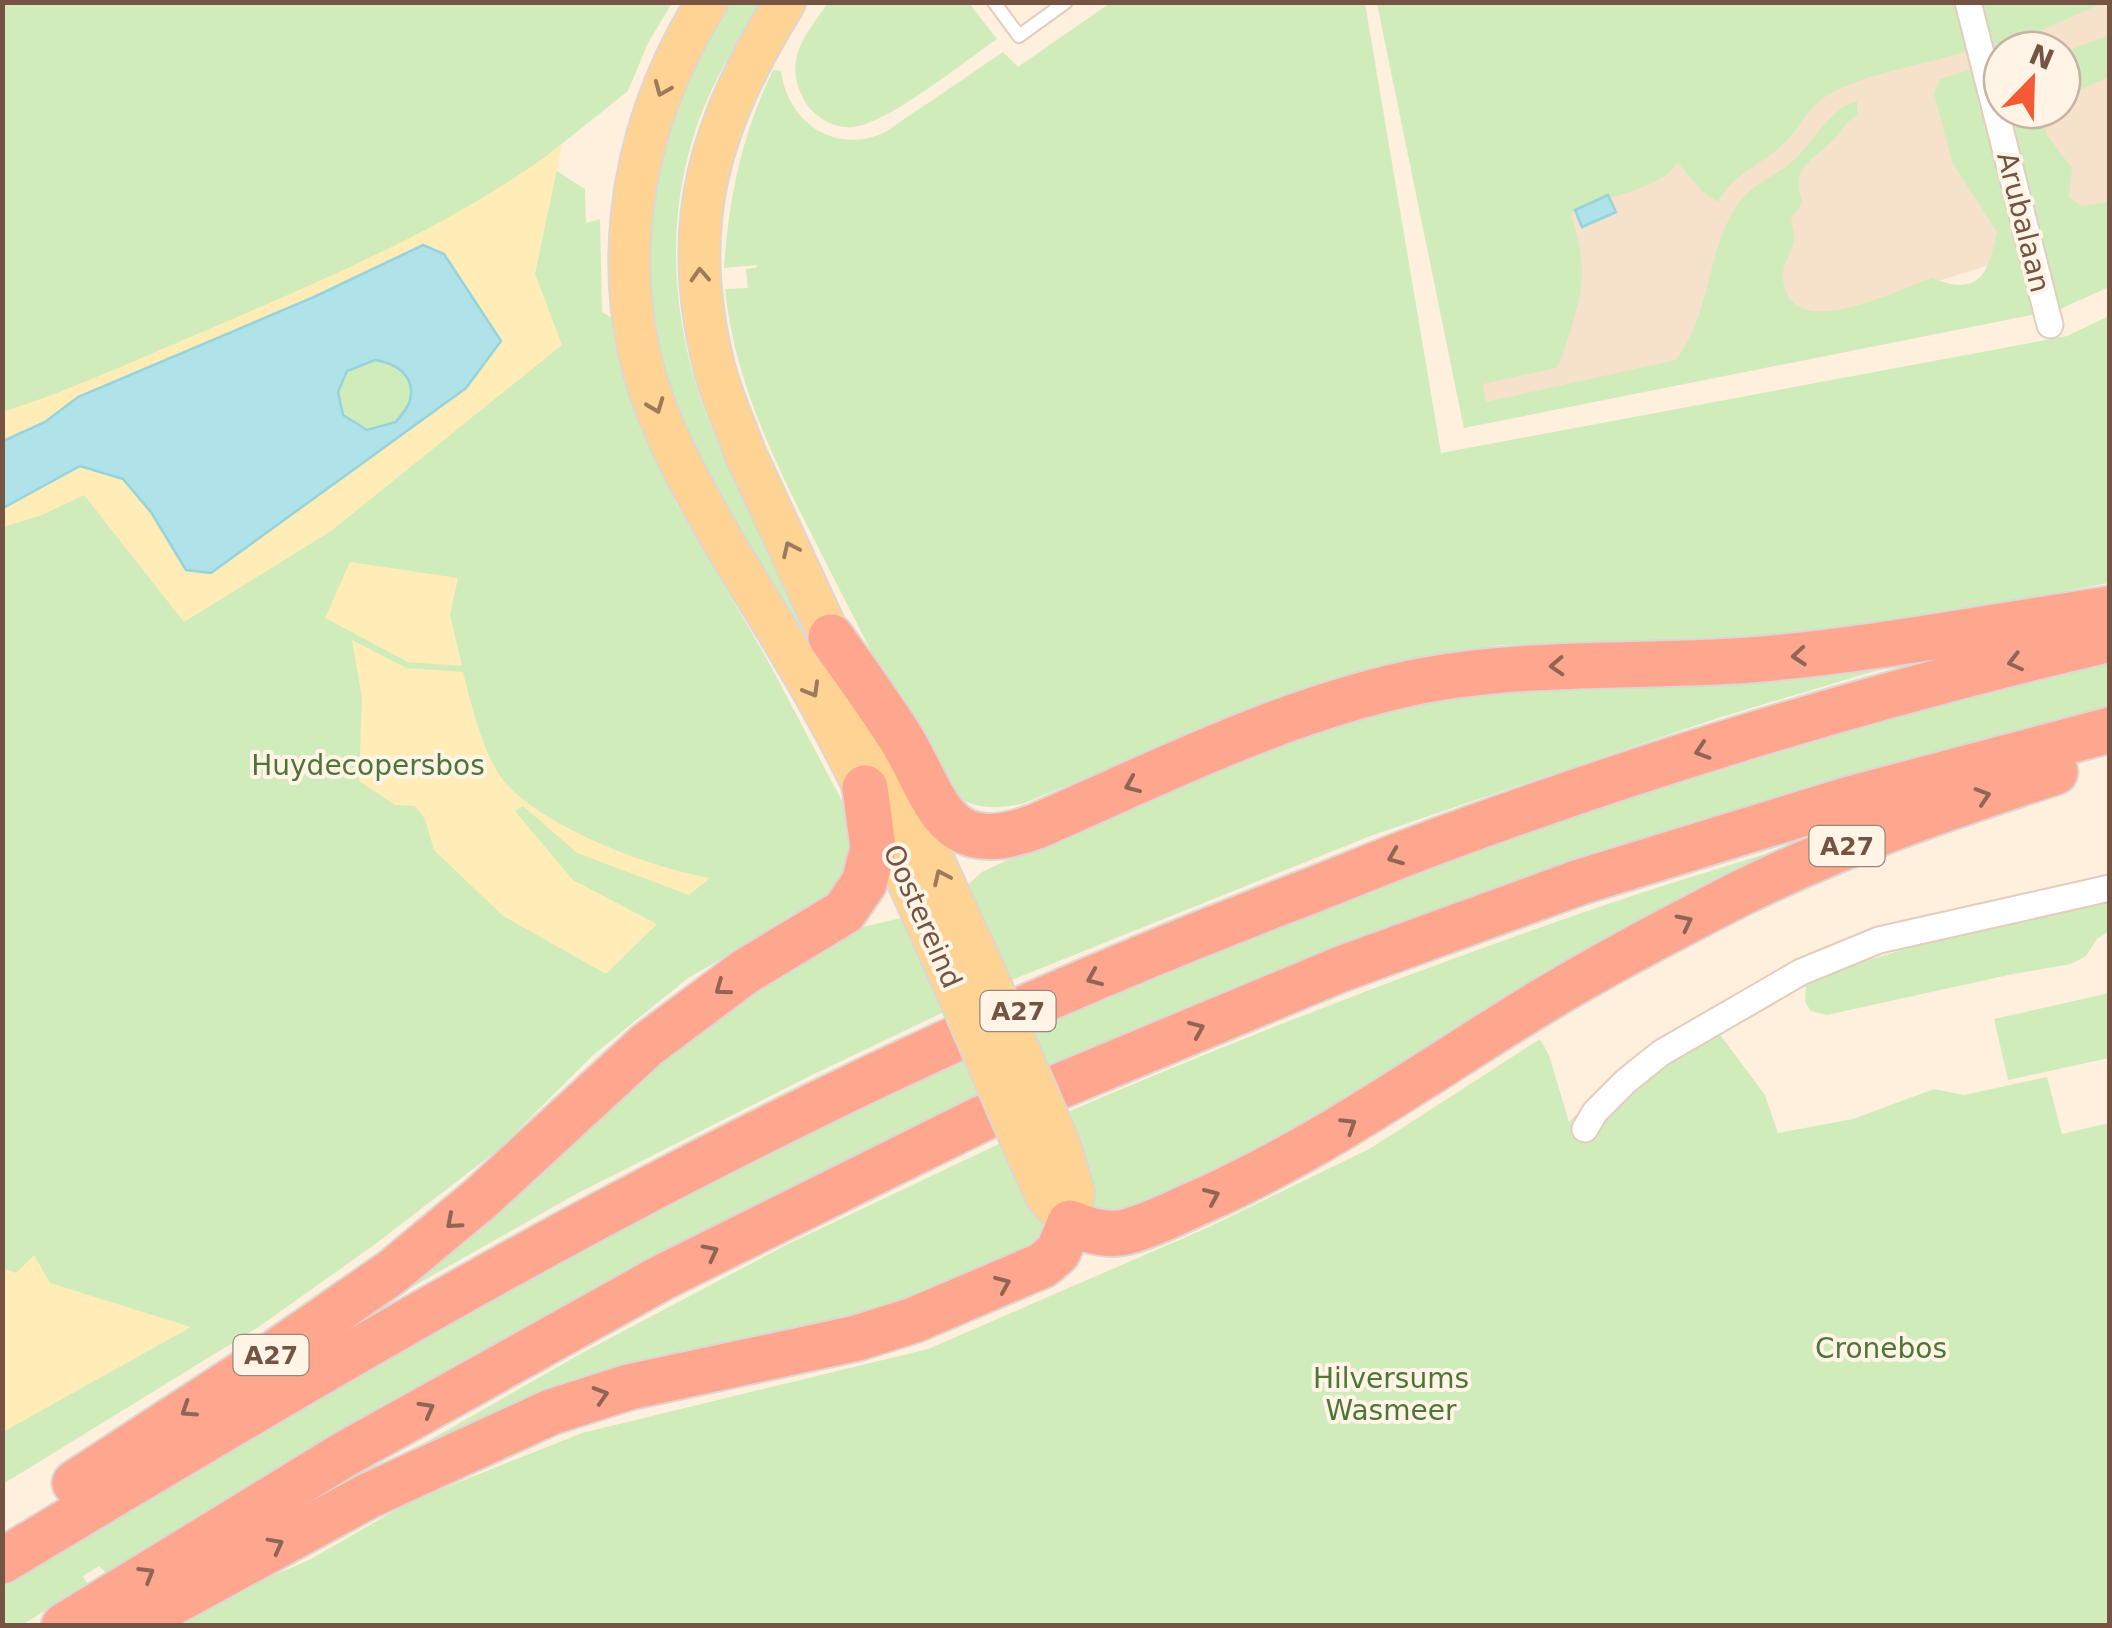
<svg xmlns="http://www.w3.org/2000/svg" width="2112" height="1628" viewBox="0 0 2112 1628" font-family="'DejaVu Sans',sans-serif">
	<rect width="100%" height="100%" fill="#fef0dd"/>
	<path fill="#f6e1cb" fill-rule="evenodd" d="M1377,3h732v225l-645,200zM2002,50h60v60h-60z"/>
	<g fill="#d1ecbb">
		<polygon points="2,3 672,3 648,43 628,91 549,154 549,166 585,189 586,223 600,219 602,312 614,319 630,398 676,503 767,659 842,801 854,845 846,877 815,906 688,978 592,1056 498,1150 374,1245 260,1326 3,1484"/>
		<path d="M727,3h34c-28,45 -56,91 -70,142 -27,92 -16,195 21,283 16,39 38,77 57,115 33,66 65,132 98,198l-128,-209 -53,-99 -21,-53 -12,-46 -6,-50 8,-112 34,-100z"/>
		<path d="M828,3h141l28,36c-32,22 -110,85 -144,88 -20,2 -41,-11 -50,-29 -20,-39 3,-64 25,-95z"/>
		<path d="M1110,3h255l76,450 626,-117 42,-20v267l-277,50 -118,7 -213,5 -103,17 -91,25 -285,117c-56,11 -70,-7 -99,-51 -33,-64 -65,-128 -98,-192 -44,-87 -90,-173 -100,-272l23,-1 -2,-19 10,-1 1,-3 -33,3c5,-71 18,-134 49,-198l8,1c6,49 51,83 100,63 11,-5 22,-15 32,-21 31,-20 60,-41 90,-61l15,15z"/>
		<path d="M1377,3h578l13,48c-43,14 -111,23 -146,48 -17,12 -25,34 -41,47 -21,19 -49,29 -63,56l-15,-10 -25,-29c-22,30 -75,31 -107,51 20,65 10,81 -9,144l-6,10 -73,16 3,18 190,-42c35,-46 30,-105 59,-152 14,-23 42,-32 60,-49 22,-21 32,-48 62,-58v14c-11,7 -14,14 -22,23 -21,22 -47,30 -32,64l-12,17c1,7 4,16 3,23 -3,12 -13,24 -11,38 8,66 114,9 149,-2 47,19 56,-3 65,-46l-45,-70 -18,-69 6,-14 33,-10 63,245 -572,114z"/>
		<polygon points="1983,3 1983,2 2103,3 1995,51"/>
		<polygon points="2109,35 2109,77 2070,94 2062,101 2062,53"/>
		<polygon points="2010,110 2051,110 2044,124 2047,135 2072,168 2069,197 2082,206 2109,202 2109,287 2060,309"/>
		<polygon points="1936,653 1718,718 1373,835 1009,981 963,889 982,872 1224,756 1456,687"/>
		<path d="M2109,659v48l-200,52 -227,69 -874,352 -213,109 -217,122 -272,162 -7,-7 -16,10 5,8 -66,41 -19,1v-39c386,-235 780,-464 1201,-634 295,-119 598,-212 905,-294z"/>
		<path d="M1839,831l-546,307 -169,75 -22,-2 -7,-4 -32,-93c174,-75 351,-143 530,-205 81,-28 164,-52 246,-78z"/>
		<polygon points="2109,896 2109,931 2097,939 2086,956 2071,964 2013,974 1827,1015 1811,1011 1805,1002 1806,982 1813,978 1948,935"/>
		<polygon points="910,916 944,1012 814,1074 578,1193 315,1342 593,1105 836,933"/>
		<polygon points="2109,993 2109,1058 2008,1080 1994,1019"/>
		<path d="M1704,1013l61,82 13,38 75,-14 81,-30 30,6 83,-18 15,57 47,-11v502l-1932,1 50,-30 84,-37 100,-58 171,-68 346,-84 281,-122 162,-79 169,-109 9,16 20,67c42,-42 84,-78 135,-109z"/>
		<polygon points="1001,1143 1034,1203 1046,1235 1028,1257 274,1529 582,1353 788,1244"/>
	</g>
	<g fill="#ffecb6">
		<path d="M562,145l-27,129 27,71 -231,186 -147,91 -100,-127 -42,20 -39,12v-19l77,-42 43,13 28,33 35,58 25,3 255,-185 35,-47 -78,-96 -109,52 -236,100 -33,25 -42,19v-29c71,-23 137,-54 206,-83 122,-52 246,-105 353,-184z"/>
		<polygon points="350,562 458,578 450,615 462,666 408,662 325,618"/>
		<path d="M352,640l54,28 57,4c8,31 20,82 40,108 38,47 149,88 207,98l-21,17 -112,-42 -54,-47 -8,5 58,69 84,44 -51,50 -103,-58 -69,-66 -9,-31 -10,-13 -20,-1 -36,-24 3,-83z"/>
		<polygon points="34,1255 50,1283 191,1327 3,1432 3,1268 16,1273"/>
	</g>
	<g fill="#b0e2e9" stroke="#96d3db" stroke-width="2.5" fill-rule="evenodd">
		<polygon points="1608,195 1616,212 1582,227 1575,210"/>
		<path d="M423,245l21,9 57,87 -35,47 -255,185 -25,-3 -35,-58 -28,-33 -43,-13 -77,42v-67l42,-19 33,-25 236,-100zM375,360c20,3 41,15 35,40 -1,7 -10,16 -14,22l-29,8 -24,-15 -5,-23 9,-21z"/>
	</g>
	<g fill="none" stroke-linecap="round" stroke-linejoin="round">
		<g stroke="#e4cdbc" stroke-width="16">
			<polyline id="lane" points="994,2 1019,36 1066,2"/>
		</g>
		<g stroke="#e4cdbc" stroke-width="29">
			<g id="street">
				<polyline points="1968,2 2050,325"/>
				<polyline points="1585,1129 1595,1112 1626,1081 1661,1053 1801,972 1879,940 2110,888"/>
			</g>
		</g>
		<g stroke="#ded6d2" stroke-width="44">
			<g id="primary">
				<path d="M707,2c-82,132 -105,290 -40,433 43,94 104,180 154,270 49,88 89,181 130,273"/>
				<path d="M785,2c-75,122 -107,221 -71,364 7,30 21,58 31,87l237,512"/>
				<polyline points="1059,1143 1074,1192 1070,1223"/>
				<polyline points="1028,1156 1046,1196 1070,1223"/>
			</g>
		</g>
		<g stroke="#ded6d2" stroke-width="49">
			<g id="highway">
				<path d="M831,637c24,34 49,68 71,103 37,63 42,121 135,86 121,-53 244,-115 374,-143 112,-23 226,-15 339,-23 123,-10 238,-33 360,-51"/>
				<polyline points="75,1483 278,1351 392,1272 481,1198 647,1045 746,971 844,912 864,883 873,848 865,788"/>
				<path d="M2,1561c253,-152 505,-303 769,-434 176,-88 358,-167 542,-237 43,-17 86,-35 130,-51 217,-80 441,-147 667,-200"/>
				<polyline points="64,1626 345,1454 663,1277 983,1118 1341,969 1580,882 1850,799 2110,730"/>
				<path d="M129,1626l239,-130 183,-84 78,-25 228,-49 57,-18 129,-55 15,-13 12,-29c19,8 39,14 59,8 26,-7 52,-21 77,-32 109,-49 205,-116 306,-179 73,-46 149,-86 225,-125 102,-51 210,-88 318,-123"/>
			</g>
		</g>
		<use href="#lane" stroke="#fff" stroke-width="12"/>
		<use href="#street" stroke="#fff" stroke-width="25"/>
		<use href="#primary" stroke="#ffd393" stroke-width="40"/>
		<use href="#highway" stroke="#ffa78e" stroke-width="45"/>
		<g stroke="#ded6d2" stroke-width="44" stroke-linecap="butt">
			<g id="primary-bridge">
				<polyline points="982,965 1059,1143"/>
				<polyline points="951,978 1028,1156"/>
			</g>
		</g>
		<use href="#primary-bridge" stroke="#ffd393" stroke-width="40"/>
	</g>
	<defs><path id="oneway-chevron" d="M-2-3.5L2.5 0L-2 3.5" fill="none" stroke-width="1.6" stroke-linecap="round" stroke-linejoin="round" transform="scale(2.5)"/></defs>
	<g stroke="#9e7a5c">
		<use href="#oneway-chevron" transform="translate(662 89) rotate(113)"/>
		<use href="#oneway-chevron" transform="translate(700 275) rotate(-93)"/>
		<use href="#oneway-chevron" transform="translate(656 406) rotate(69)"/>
		<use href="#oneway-chevron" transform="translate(790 549) rotate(-115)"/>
		<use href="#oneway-chevron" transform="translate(812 690) rotate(60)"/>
		<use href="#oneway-chevron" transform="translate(941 877) rotate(-115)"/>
	</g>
	<g stroke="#916553">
		<use href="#oneway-chevron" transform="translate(1799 656) rotate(175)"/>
		<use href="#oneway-chevron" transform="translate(2015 662) rotate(166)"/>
		<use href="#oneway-chevron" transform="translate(1557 666) rotate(177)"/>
		<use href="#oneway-chevron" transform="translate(1702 751) rotate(162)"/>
		<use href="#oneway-chevron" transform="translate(1132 785) rotate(157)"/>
		<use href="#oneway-chevron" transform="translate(1983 796) rotate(-18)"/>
		<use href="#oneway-chevron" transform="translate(1395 857) rotate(158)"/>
		<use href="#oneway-chevron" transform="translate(1685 922) rotate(-27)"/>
		<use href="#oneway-chevron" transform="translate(1094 978) rotate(157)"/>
		<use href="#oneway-chevron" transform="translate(722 988) rotate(144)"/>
		<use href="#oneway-chevron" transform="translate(1197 1029) rotate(-23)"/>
		<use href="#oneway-chevron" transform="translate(1349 1125) rotate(-32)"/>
		<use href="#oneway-chevron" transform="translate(1212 1196) rotate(-24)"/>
		<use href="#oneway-chevron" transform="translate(453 1222) rotate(139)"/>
		<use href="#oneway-chevron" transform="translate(711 1252) rotate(-27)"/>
		<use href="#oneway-chevron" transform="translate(1003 1284) rotate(-23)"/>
		<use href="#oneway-chevron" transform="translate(601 1395) rotate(-17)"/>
		<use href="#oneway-chevron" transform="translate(427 1409) rotate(-29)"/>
		<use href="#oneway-chevron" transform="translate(188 1410) rotate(147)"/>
		<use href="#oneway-chevron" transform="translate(276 1545) rotate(-28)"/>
		<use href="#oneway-chevron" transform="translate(147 1574) rotate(-31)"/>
	</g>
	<g text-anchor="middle" stroke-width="8" stroke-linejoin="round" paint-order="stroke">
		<g fill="#fff4e5" stroke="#9e8474" stroke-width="2.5">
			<rect x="1809.5" y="826" width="75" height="40" rx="8"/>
			<rect x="980.5" y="991" width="75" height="40" rx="8"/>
			<rect x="233.5" y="1335" width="75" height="40" rx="8"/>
		</g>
		<g font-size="25" font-weight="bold" fill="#755444">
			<text x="1847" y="855">A27</text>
			<text x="1018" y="1020">A27</text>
			<text x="271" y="1364">A27</text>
		</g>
		<g font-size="28" fill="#755444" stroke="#fff4e5">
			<text transform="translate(2024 222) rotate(76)" y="10">Arubalaan</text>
			<text transform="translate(923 916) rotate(66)" y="10">Oostereind</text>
		</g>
		<g font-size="28" fill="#4d7639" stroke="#fff4e5">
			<text x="368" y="775">Huydecopersbos</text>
			<text x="1881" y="1358">Cronebos</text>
			<text x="1391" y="1388">Hilversums<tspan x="1391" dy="32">Wasmeer</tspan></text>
		</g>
	</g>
	<rect width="2112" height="1628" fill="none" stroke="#755444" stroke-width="10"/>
	<g transform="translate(2032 80) rotate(23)"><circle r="48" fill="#fff4e5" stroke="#c8b4a5" stroke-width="2.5"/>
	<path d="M0-8L18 38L0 25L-18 38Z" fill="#f45a36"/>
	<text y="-15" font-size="28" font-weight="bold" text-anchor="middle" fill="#755444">N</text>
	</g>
</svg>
